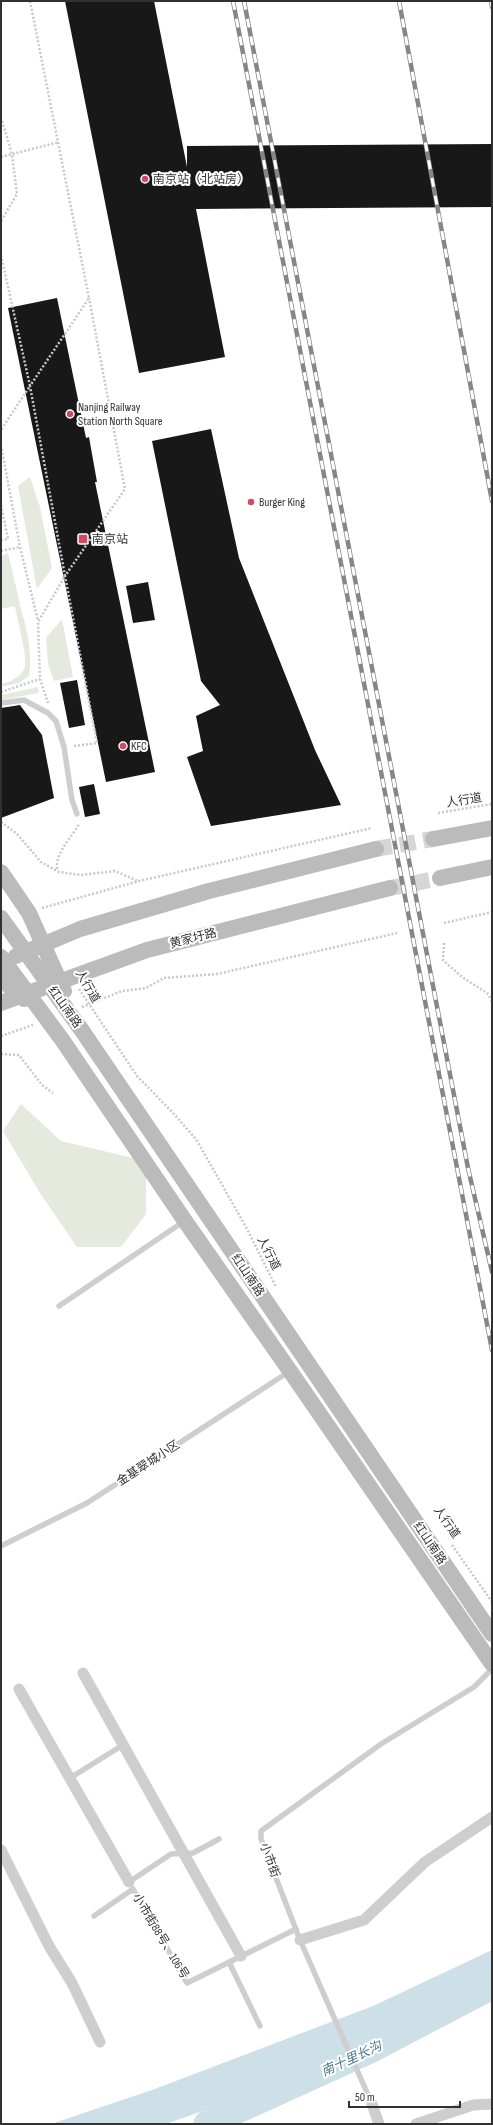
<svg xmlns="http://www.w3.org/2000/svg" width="493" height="2125" viewBox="0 0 493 2125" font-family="'Sofia Sans Condensed','Noto Sans SC',sans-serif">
	<rect width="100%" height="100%" fill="#fff"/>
	<g fill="#e5e9de">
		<polygon points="30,477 40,507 52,568 37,589 18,486"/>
		<path d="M8,553l12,51 -4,2 4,-1c6,21 13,49 9,71l-10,7 -18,4v-3c9,-2 22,-8 24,-18 2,-13 -8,-46 -10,-60l-14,3v-53z"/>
		<polygon points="62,619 73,677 54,681 48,664 46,638"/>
		<polygon points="38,687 39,693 1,700 1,695"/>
		<polygon points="21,1104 61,1141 146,1161 146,1214 121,1247 77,1247 40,1193 3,1131"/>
	</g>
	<polygon fill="#cde0e7" points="492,1950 492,1991 308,2074 166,2124 51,2124 152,2090 373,2006"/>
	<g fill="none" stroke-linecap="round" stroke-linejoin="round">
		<polyline stroke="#cde0e7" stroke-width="27" points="207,2124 370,2050 492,1986"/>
	</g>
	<g fill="#181818">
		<polygon points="65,1 154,1 187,167 187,146 492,144 492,207 196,209 225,357 139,373"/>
		<polygon points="57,298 86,438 89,437 97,482 95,482 155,772 106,782 8,308"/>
		<polygon points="211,429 239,558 315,750 341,805 211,826 187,757 203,751 196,716 220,705 201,681 152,441"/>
		<polygon points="148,582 155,620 133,623 126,586"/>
		<polygon points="77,680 85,725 69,728 60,683"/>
		<polygon points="20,705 42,735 54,798 1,818 1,708"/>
		<polygon points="94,784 100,814 85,817 79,787"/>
	</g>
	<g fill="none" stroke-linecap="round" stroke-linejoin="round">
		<g stroke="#d6d6d6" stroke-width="16" stroke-dasharray="16 8" stroke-linecap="butt">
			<polyline points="376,849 433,839"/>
			<polyline points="390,888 440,878"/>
		</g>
		<g stroke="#c8c8c8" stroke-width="2.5" stroke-dasharray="2 2" stroke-linecap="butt">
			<polyline points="30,1 89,298 30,386 65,576 38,622 40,679 48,703"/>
			<polyline points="1,117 12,154 17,194 1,221"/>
			<polyline points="1,157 59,142"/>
			<polyline points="1,255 30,386 1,430"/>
			<polyline points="1,445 20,547 38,621"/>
			<polyline points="1,505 8,539 1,540"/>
			<polyline points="1,551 20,547"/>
			<polyline points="1,692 40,679"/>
			<polyline points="74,746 97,743 65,576 125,489 89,298"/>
			<polyline points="438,813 492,804"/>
			<polyline points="1,822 17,834 41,862 59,872 81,875 115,871 138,881"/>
			<path d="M57,869c-2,-16 15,-32 22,-45"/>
			<polyline points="42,908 139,881 372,828"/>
			<polyline points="444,923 492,912"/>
			<polyline points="444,943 443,960 462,977 487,993 492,1001"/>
			<polyline points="79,989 137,1076 174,1114 196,1139 246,1227 276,1287"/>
			<polyline points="82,1007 122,991 146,988 164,978 217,974 397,933"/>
			<polyline points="1,1036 33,1025"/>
			<polyline points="1,1054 19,1055 42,1085 53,1093"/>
			<polyline points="452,1545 492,1602"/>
		</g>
		<g stroke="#cecece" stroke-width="5.5">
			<polyline points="1,703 24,700 48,713 56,721 64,747 72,800 77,814"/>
			<polyline points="59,1306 183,1222"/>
			<polyline points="1,1546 87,1503 290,1371"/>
			<polyline points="70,1778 123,1745"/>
			<polyline points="130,1884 129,1882 171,1854 193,1853 219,1839"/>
			<polyline points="94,1916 133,1889 187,1983 296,1929"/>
			<polyline points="229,1962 260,2026"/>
			<polyline points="372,2104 300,1940 261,1839 261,1831 381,1744 474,1687 492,1669"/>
		</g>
		<g stroke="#cecece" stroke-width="11">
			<polyline points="83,1673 241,1956"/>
			<polyline points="19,1689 129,1882"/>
			<polyline points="1,1850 49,1946 72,1983 100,2042"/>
			<polyline points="300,1940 364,1920 425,1862 492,1817"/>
			<polyline points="372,2104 379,2124"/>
			<polyline points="416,2124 473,2105 492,2104"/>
		</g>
		<g stroke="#bbb" stroke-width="16">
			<polyline points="433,839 492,828"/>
			<polyline points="1,872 29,913 64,991"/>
			<polyline points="440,878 492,867"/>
			<polyline points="1,918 83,1032 492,1634"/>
			<polyline points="16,956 80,929 209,891 376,849"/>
			<polyline points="1,957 63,1041 185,1221 290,1371 492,1664"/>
			<polyline points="1,979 24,999"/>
			<polyline points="1,1003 147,950 390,888"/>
		</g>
		<g stroke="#868686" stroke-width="4.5">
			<g id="rail">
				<polyline points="233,1 492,1350"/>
				<polyline points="244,1 468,1168 492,1272"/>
				<polyline points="399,1 492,501"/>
				<polyline points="491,1 492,7"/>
			</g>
		</g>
		<use href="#rail" stroke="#fff" stroke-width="3" stroke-dasharray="9" stroke-linecap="butt"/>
	</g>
	<g fill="#d14a65" stroke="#fff" stroke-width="1.5">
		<circle cx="145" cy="179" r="4"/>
		<circle cx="70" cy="414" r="4"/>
		<circle cx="251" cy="502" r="4"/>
		<rect x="78" y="534" width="10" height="10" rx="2"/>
		<circle cx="123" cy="746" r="4"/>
	</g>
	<g text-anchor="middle" stroke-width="4" stroke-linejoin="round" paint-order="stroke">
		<g font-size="12" fill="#313131" stroke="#fff" text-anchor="start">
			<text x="153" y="183">南京站（北站房）</text>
			<text x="78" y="411">Nanjing Railway<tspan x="78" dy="14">Station North Square</tspan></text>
			<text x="259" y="506">Burger King</text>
			<text x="92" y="543">南京站</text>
			<text x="131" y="750">KFC</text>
		</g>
		<g font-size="12" fill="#313131" stroke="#fff">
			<text transform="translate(464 800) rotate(-9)" y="4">人行道</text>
			<text transform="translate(193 938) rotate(-14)" y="4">黄家圩路</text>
			<text transform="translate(88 986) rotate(60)" y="4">人行道</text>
			<text transform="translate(65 1007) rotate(54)" y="4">红山南路</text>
			<text transform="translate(269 1253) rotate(63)" y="4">人行道</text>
			<text transform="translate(248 1275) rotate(56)" y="4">红山南路</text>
			<text transform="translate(148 1463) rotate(-33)" y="4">金基翠城小区</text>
			<text transform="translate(447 1522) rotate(55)" y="4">人行道</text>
			<text transform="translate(430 1543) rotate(56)" y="4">红山南路</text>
			<text transform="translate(270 1860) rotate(70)" y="4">小市街</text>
			<text transform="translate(161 1936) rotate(59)" y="4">小市街88号、106号</text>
		</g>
		<g font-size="13" font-style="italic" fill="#48798a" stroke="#fff">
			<text transform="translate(351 2058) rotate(-25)" y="5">南十里长沟</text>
		</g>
	</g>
	<rect width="493" height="2125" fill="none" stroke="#313131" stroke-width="4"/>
	<path d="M349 2101v6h111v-6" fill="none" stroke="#313131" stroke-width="2"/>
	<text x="355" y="2101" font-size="12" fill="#313131" stroke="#ffffff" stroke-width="3" paint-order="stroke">50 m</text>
</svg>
